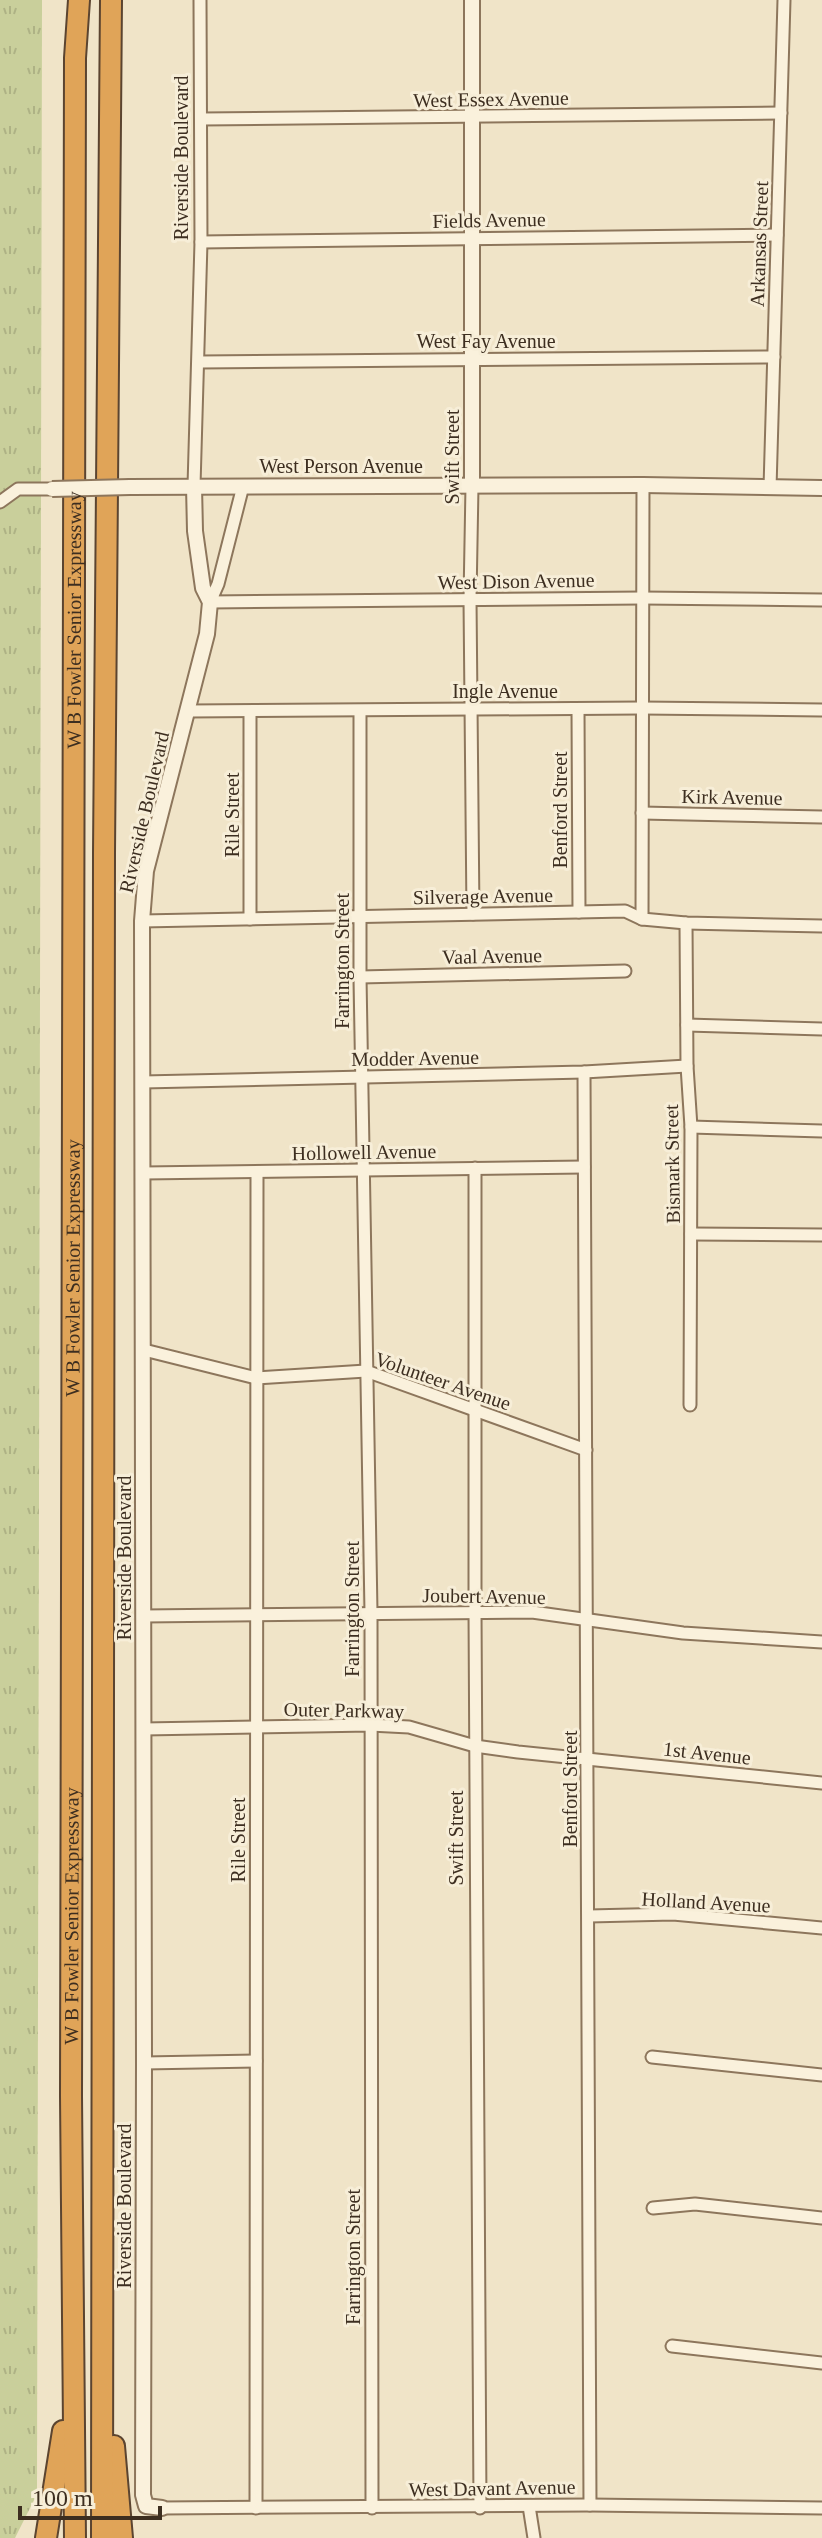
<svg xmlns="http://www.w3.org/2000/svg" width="822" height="2538" viewBox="0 0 822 2538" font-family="'Times New Roman',serif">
	<defs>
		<pattern id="park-tufts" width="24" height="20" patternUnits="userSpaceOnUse" patternTransform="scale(2)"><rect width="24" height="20" fill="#c9cf9b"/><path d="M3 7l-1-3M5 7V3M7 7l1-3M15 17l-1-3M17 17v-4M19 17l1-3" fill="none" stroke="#aeb285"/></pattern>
	</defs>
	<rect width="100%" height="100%" fill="#f0e4c8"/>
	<polygon fill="url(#park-tufts)" points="0,0 42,0 37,2494 15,2538 0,2538"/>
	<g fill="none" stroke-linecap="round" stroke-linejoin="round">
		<g stroke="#8d765c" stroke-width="15">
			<g id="minor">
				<polyline points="202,119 781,113"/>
				<polyline points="201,242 777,235"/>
				<polyline points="200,362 774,357"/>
				<polyline points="194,486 201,242 200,0"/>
				<polyline points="243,486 218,584 210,602 642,598 822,600"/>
				<polyline points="472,486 470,599 473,914"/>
				<polyline points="770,488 784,0"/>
				<polyline points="0,502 18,489 52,489"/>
				<polyline points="578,709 579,912"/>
				<polyline points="189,711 641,708 822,710"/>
				<polyline points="360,711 360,977 371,1612 372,2508"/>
				<polyline points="250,712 250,919"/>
				<polyline points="642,813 822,817"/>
				<polyline points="642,919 643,485"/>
				<polyline points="142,921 625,911 642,919 686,923 822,926"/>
				<polyline points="686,923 687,1066 691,1127 690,1405"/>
				<polyline points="360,977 625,971"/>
				<polyline points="687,1025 822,1029"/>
				<polyline points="584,1072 590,2505"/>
				<polyline points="143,1082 584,1072 687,1066"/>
				<polyline points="691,1127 822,1131"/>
				<polyline points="475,1168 475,1611 480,2508"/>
				<polyline points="144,1173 584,1167"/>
				<polyline points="691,1234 822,1235"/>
				<polyline points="144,1350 256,1378 366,1371 586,1450"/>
				<polyline points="144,1616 532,1612 683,1633 822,1642"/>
				<polyline points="144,1729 370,1725 409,1727 475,1746 518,1752 822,1783"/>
				<polyline points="589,1916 673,1914 822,1928"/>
				<polyline points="652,2057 822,2075"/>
				<polyline points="144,2063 256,2061"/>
				<polyline points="653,2208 695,2204 822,2218"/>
				<polyline points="672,2346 822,2363"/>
				<polyline points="529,2506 534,2538"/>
				<polyline points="162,2508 590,2505 822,2508"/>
				<polyline points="256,2508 257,1172"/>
			</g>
		</g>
		<g stroke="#8d765c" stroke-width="18">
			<g id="tertiary">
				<polyline points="472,0 472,486"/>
				<polyline points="130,487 643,485 822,488"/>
				<polyline points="162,2508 146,2506 143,2495 144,2063 142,921 146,871 207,634 210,602 203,588 195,531 194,486"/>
			</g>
		</g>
		<g stroke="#5b4430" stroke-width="24">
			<g id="motorway">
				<polyline points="114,2446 122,2538"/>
				<polyline points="46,2538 63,2431"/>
				<path id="s1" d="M75,2538l-4,-442 4,-2038 4,-58"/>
				<polyline points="102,2538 104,853 111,0"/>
			</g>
		</g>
		<use href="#minor" stroke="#faf1dc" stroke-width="11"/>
		<use href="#tertiary" stroke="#faf1dc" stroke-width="14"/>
		<use href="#motorway" stroke="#e0a458" stroke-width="20"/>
		<g stroke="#8d765c" stroke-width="18" stroke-linecap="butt">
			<polyline id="tertiary-bridge" points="52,489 130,487"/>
		</g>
		<use href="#tertiary-bridge" stroke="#faf1dc" stroke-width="14"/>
	</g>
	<g text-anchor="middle" stroke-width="6" stroke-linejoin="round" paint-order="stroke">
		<g font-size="20" fill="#3d2e20" stroke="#f7eed8">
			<text transform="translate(491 99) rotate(-1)" y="7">West Essex Avenue</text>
			<text transform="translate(181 158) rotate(-90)" y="7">Riverside Boulevard</text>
			<text transform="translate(489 220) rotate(-1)" y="7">Fields Avenue</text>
			<text transform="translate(759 244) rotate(-88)" y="7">Arkansas Street</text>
			<text x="486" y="348">West Fay Avenue</text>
			<text transform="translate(452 457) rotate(-90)" y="7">Swift Street</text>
			<text x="341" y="473">West Person Avenue</text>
			<text transform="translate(516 581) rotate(-1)" y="7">West Dison Avenue</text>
			<text dy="7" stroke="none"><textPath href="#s1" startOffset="1918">W B Fowler Senior Expressway</textPath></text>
			<text x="505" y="698">Ingle Avenue</text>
			<text transform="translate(732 797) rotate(1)" y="7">Kirk Avenue</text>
			<text transform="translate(560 810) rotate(-90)" y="7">Benford Street</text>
			<text transform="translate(144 812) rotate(-77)" y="7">Riverside Boulevard</text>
			<text transform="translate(232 815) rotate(-90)" y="7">Rile Street</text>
			<text transform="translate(483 896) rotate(-1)" y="7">Silverage Avenue</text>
			<text transform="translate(492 956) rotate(-1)" y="7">Vaal Avenue</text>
			<text transform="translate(342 961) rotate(-90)" y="7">Farrington Street</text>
			<text transform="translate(415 1058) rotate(-1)" y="7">Modder Avenue</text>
			<text transform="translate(364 1152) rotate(-1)" y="7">Hollowell Avenue</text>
			<text transform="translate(672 1164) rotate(-91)" y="7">Bismark Street</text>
			<text dy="7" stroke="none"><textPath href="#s1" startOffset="1270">W B Fowler Senior Expressway</textPath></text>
			<text transform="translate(443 1381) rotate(19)" y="7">Volunteer Avenue</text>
			<text transform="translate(124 1558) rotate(-90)" y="7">Riverside Boulevard</text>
			<text transform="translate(484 1596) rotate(1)" y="7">Joubert Avenue</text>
			<text transform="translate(352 1609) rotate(-90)" y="7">Farrington Street</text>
			<text transform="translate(344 1710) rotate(1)" y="7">Outer Parkway</text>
			<text transform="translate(707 1753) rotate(6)" y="7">1st Avenue</text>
			<text transform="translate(570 1789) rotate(-90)" y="7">Benford Street</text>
			<text transform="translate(456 1838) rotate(-90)" y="7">Swift Street</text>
			<text transform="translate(238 1840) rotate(-90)" y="7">Rile Street</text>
			<text transform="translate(706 1902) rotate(3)" y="7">Holland Avenue</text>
			<text dy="7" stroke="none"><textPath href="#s1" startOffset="622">W B Fowler Senior Expressway</textPath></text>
			<text transform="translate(124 2206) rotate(-90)" y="7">Riverside Boulevard</text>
			<text transform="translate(353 2257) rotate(-90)" y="7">Farrington Street</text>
			<text transform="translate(492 2488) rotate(-1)" y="7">West Davant Avenue</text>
		</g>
	</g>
	<path d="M20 2506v12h140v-12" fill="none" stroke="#3d2e20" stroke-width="4"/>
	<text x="32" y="2506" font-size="24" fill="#3d2e20" stroke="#f7eed8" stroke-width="6" paint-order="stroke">100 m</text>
</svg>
